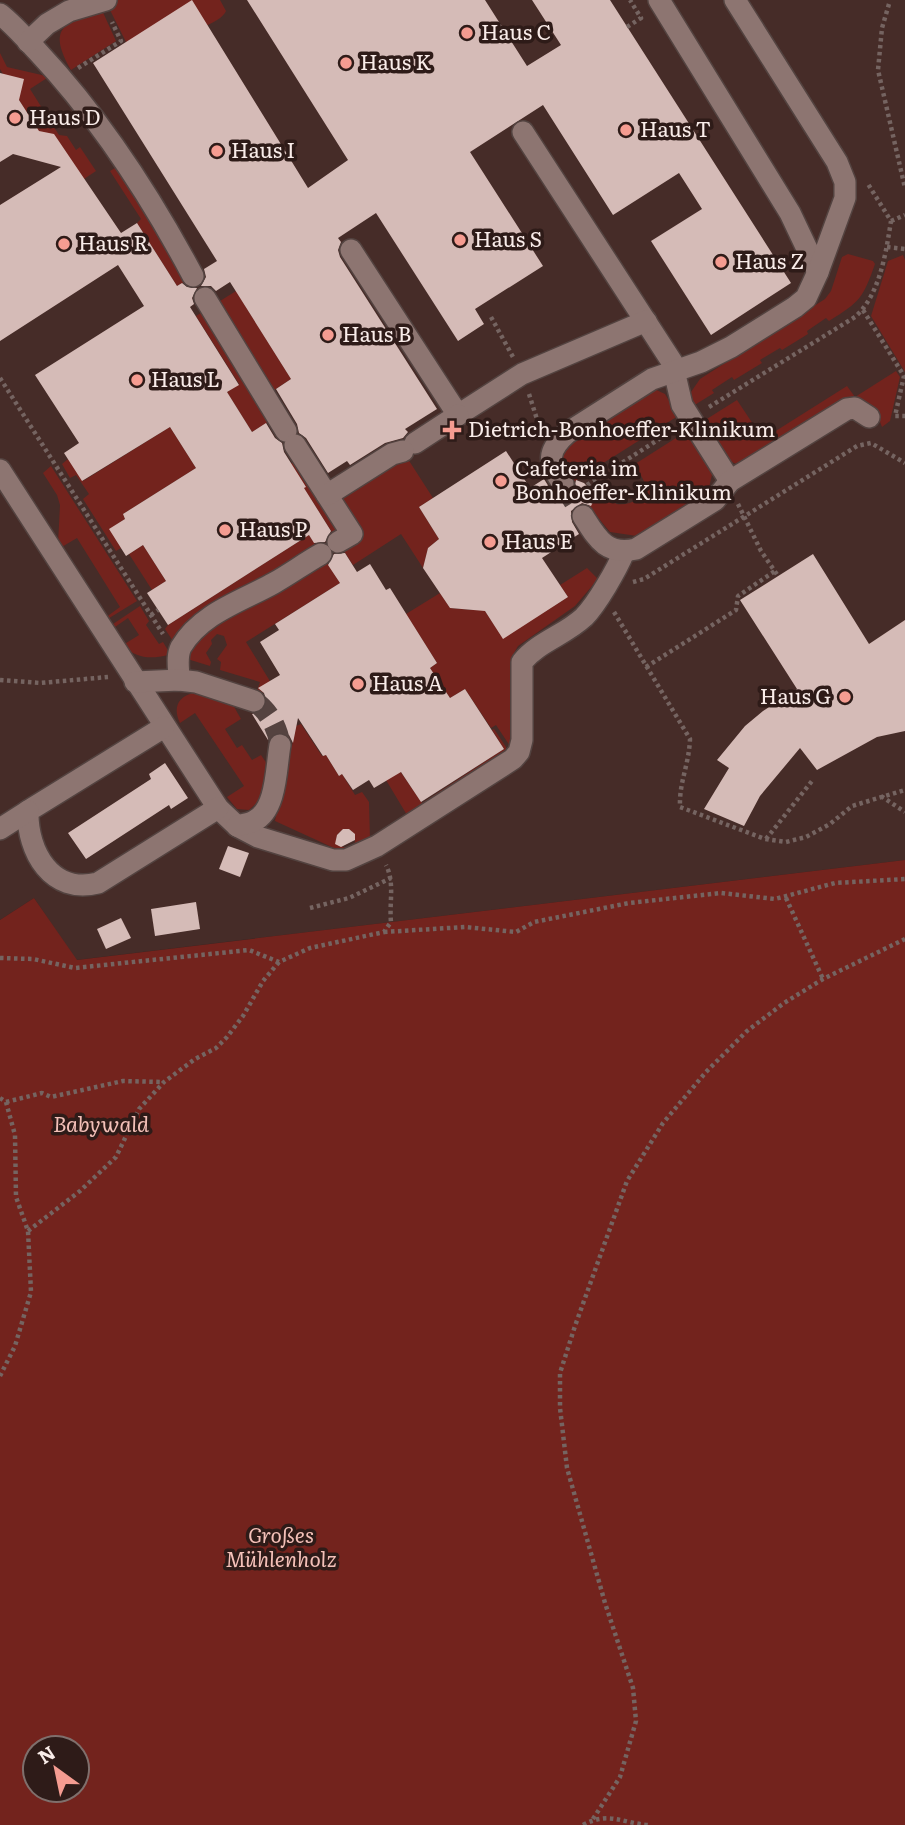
<svg xmlns="http://www.w3.org/2000/svg" width="905" height="1825" viewBox="0 0 905 1825" font-family="Literata,serif">
	<rect width="100%" height="100%" fill="#382522"/>
	<polygon fill="#462c28" points="0,0 905,0 905,860 76,960 34,898 0,920"/>
	<g fill="#73231d" fill-rule="evenodd">
		<path d="M116,0h104l6,11c-10,21 -77,27 -100,31l-19,-38z"/>
		<path d="M101,8l15,33 -45,29c-24,-43 -7,-46 30,-62z"/>
		<polygon points="0,53 7,67 46,76 47,78 30,89 59,135 67,136 76,150 80,147 96,171 84,179 41,136 0,69"/>
		<polygon points="115,168 147,209 156,232 186,281 177,286 137,223 141,219 110,171"/>
		<path d="M848,254l25,7 2,3c-12,34 -15,38 -46,57l-3,-3 -19,13 1,3 -26,16 -2,-2 -20,12 2,3 -28,17 -2,-3 -20,13 2,3 -21,13 -2,-14 9,-13 125,-80 6,-8 11,-34z"/>
		<polygon points="903,255 905,260 905,372 871,316 888,261"/>
		<polygon points="236,291 291,379 274,390 286,411 252,432 227,392 239,384 196,316"/>
		<path d="M896,371l4,6 -10,44 -8,6 -5,-13 -6,-8 -132,59c-18,-5 -27,-29 -37,-43l35,-22 26,39 84,-53 8,11z"/>
		<path d="M650,387l15,7 13,22 -108,68c-7,-13 -11,-26 -5,-40z"/>
		<polygon points="170,427 196,468 123,514 125,519 110,529 121,548 116,551 83,499 89,494 76,475 70,478 62,464 68,459 83,481"/>
		<path d="M687,431l26,39 -5,22 -71,44 -27,-4 -29,-35 21,-13 14,20c15,2 26,-5 30,-19l-11,-21z"/>
		<polygon points="305,440 338,493 406,456 433,498 419,507 439,539 428,548 423,568 401,534 353,565 289,465 306,454 300,443"/>
		<polygon points="51,466 137,601 106,620 105,618 120,607 77,538 60,548 58,544 60,505 57,495 43,473"/>
		<polygon points="309,535 340,583 246,642 279,696 257,691 260,682 220,670 221,662 217,659 227,645 224,636 217,634 211,640 212,644 206,653 211,662 210,666 184,658 165,629 168,625"/>
		<polygon points="143,545 166,581 152,590 129,554"/>
		<polygon points="587,568 598,579 575,606 518,646 514,653 510,746 496,725 491,728 465,689 450,698 430,668 437,663 406,614 440,593 450,608 472,610 481,605 503,638 568,597 560,585"/>
		<path d="M140,606l9,15 -3,4 13,19 4,-2 6,10 -1,3c-17,4 -32,4 -45,-10l16,-10 -11,-17 -16,11 -2,-3z"/>
		<path d="M193,693l40,12 8,14 -16,10 12,19 5,-3 10,15 9,-5 6,9 -5,34 -13,12 -12,-1 -10,-12 17,-11 -49,-73 -15,10c-7,-14 -3,-26 13,-30z"/>
		<polygon points="301,724 322,756 326,755 339,776 342,774 355,795 362,792 369,802 370,839 352,846 355,842 354,834 349,829 342,830 337,835 336,842 340,846 347,848 336,849 275,821 289,746 292,746 296,726"/>
		<polygon points="494,729 506,747 506,752 407,815 386,780 400,771 422,803 504,749 492,730"/>
		<path d="M905,860v965h-905v-905l34,-22 43,62zM35,1748h42v42h-42z"/>
	</g>
	<g fill="#d5bbb7">
		<polygon points="192,0 308,188 348,160 247,0 485,0 527,66 561,45 532,0 610,0 791,283 711,335 651,241 702,209 679,173 613,215 543,105 470,152 543,266 475,309 484,324 458,341 376,213 338,238 341,242 338,250 340,257 437,409 405,429 408,432 403,438 385,443 350,465 347,461 328,473 306,438 299,433 297,424 276,389 291,379 230,282 216,291 211,286 201,286 206,277 204,269 217,261 93,63"/>
		<polygon points="0,73 24,79 19,100 39,131 54,134 121,233 137,223 177,286 182,283 187,287 197,288 192,298 194,304 190,307 239,385 227,392 252,432 266,423 275,438 282,443 284,452 306,487 304,488 331,531 325,542 314,543 309,535 168,625 147,593 166,581 143,545 126,556 109,529 125,519 123,514 196,468 170,427 82,481 64,453 79,443 35,375 144,306 118,265 0,341 0,205 61,167 13,154 0,162"/>
		<polygon points="506,451 530,488 544,479 552,492 558,496 564,497 574,491 576,480 584,483 589,488 593,502 591,506 582,503 571,511 572,522 579,534 542,558 568,597 503,639 485,611 450,608 423,568 428,548 439,539 419,507"/>
		<polygon points="345,553 357,572 370,564 386,590 390,588 437,663 430,668 450,698 465,689 504,749 421,802 401,772 374,788 369,780 353,790 342,774 339,776 326,755 323,756 298,718 293,743 289,735 281,732 275,733 268,740 252,714 262,711 267,704 264,693 258,688 280,675 260,642 279,630 275,624 340,583 328,565 334,554"/>
		<polygon points="813,554 869,644 905,620 905,731 877,737 817,770 800,748 760,796 744,826 704,809 729,768 717,760 745,726 763,711 797,689 740,600"/>
		<polygon points="165,763 188,798 171,809 169,805 86,859 68,833 151,779 149,774"/>
		<polygon points="343,829 349,829 355,834 355,840 341,847 335,844 337,835"/>
		<polygon points="228,846 249,853 240,877 219,869"/>
		<polygon points="196,902 200,929 155,936 151,909"/>
		<polygon points="121,918 131,938 106,949 97,929"/>
	</g>
	<g fill="none" stroke-linecap="round" stroke-linejoin="round">
		<g stroke="#554340" stroke-width="21" stroke-dasharray="21 10" stroke-linecap="butt">
			<polyline points="563,484 583,516"/>
			<path d="M254,701c14,9 24,27 26,44"/>
		</g>
		<g stroke="#534340" stroke-width="24">
			<g id="minor">
				<polyline points="659,0 790,213 818,272"/>
				<path d="M0,14c14,11 26,25 38,38 61,65 113,145 155,224"/>
				<polyline points="28,42 47,24 69,11 106,0"/>
				<polyline points="523,132 672,362 682,405 730,481"/>
				<polyline points="351,250 458,415 522,374 646,321"/>
				<polyline points="205,298 286,431"/>
				<polyline points="415,443 458,415"/>
				<polyline points="295,445 352,534 338,542"/>
				<path d="M0,470l218,338 19,18 21,11 75,23h13l31,-14 136,-87 6,-7 3,-12v-78c16,-20 43,-27 62,-45 13,-13 33,-48 40,-65"/>
				<path d="M563,484c-15,-22 -17,-32 4,-51l85,-54 49,-17 30,-15 64,-40 11,-9 12,-26 27,-74v-16l-8,-20 -102,-162"/>
				<polyline points="327,495 392,454 403,451"/>
				<path d="M583,516c14,22 23,40 53,33l79,-49 15,-19 117,-72 8,-1 14,9"/>
				<path d="M179,680c0,-11 -3,-23 2,-33 20,-34 61,-46 93,-64 16,-9 31,-20 47,-29"/>
				<polyline points="135,682 179,680 196,682 254,701"/>
				<path d="M164,727l-136,84c-1,41 24,84 70,72l120,-75"/>
				<path d="M237,826c5,-2 12,-2 17,-5 23,-11 22,-54 26,-76"/>
				<polyline points="0,829 28,811"/>
			</g>
		</g>
		<g stroke="#756461" stroke-width="4.5" stroke-dasharray="3.5 3.5" stroke-linecap="butt">
			<polyline points="889,4 882,28 878,70 905,188"/>
			<polyline points="627,27 641,18 630,0"/>
			<polyline points="78,68 121,41 112,22"/>
			<polyline points="891,221 905,215"/>
			<polyline points="887,247 905,249"/>
			<polyline points="863,310 904,376 895,416 905,416"/>
			<polyline points="491,317 513,357"/>
			<polyline points="0,378 163,634"/>
			<polyline points="529,394 541,432"/>
			<path d="M709,407l146,-90c25,-22 31,-65 36,-96l-23,-37"/>
			<polyline points="587,485 675,429"/>
			<polyline points="738,504 761,551 778,576"/>
			<polyline points="633,582 644,579 857,446 871,443 905,463"/>
			<path d="M614,612l76,127c-1,26 -11,43 -10,68l85,32 21,3 20,-5 24,-13 22,-18 53,-16"/>
			<polyline points="151,615 158,610"/>
			<polyline points="646,667 736,610 738,596 775,571"/>
			<polyline points="0,680 40,683 108,677"/>
			<polyline points="881,796 905,812"/>
			<polyline points="766,839 812,781"/>
			<polyline points="786,898 823,979"/>
			<polyline points="310,908 349,898 391,878"/>
			<polyline points="384,932 465,927 516,932 534,922 629,903 721,893 775,899 835,883 905,879"/>
			<path d="M0,958l33,1 42,9 174,-18 30,12 31,-14 74,-16 7,-10c-2,-19 4,-39 -5,-57"/>
			<polyline points="0,1098 6,1102 15,1135 16,1197 28,1231 31,1292 15,1346 0,1376"/>
			<polyline points="6,1102 42,1093 51,1097 123,1081 163,1082"/>
			<polyline points="28,1231 80,1191 116,1157 139,1109 164,1082 195,1059 216,1048 227,1037 243,1016 263,981 279,962"/>
			<polyline points="593,1819 620,1777 636,1721 633,1688 605,1603 567,1468 560,1408 560,1373 575,1326 627,1181 663,1123 706,1072 747,1031 784,1003 823,979 905,939"/>
			<path d="M583,1825c26,-14 39,-2 65,0"/>
		</g>
		<use href="#minor" stroke="#8d7571" stroke-width="21"/>
	</g>
	<g fill="#f59c91" stroke="#2e1b18" stroke-width="2.5">
		<circle cx="467" cy="33" r="7"/>
		<circle cx="346" cy="63" r="7"/>
		<circle cx="15" cy="118" r="7"/>
		<circle cx="626" cy="130" r="7"/>
		<circle cx="217" cy="151" r="7"/>
		<circle cx="460" cy="240" r="7"/>
		<circle cx="64" cy="244" r="7"/>
		<circle cx="721" cy="262" r="7"/>
		<circle cx="328" cy="335" r="7"/>
		<circle cx="137" cy="380" r="7"/>
		<path d="M448.5 419.5h7v7h7v7h-7v7h-7v-7h-7v-7h7z"/>
		<circle cx="501" cy="481" r="7"/>
		<circle cx="225" cy="530" r="7"/>
		<circle cx="490" cy="542" r="7"/>
		<circle cx="358" cy="684" r="7"/>
		<circle cx="845" cy="697" r="7"/>
	</g>
	<g text-anchor="middle" stroke-width="7" stroke-linejoin="round" paint-order="stroke">
		<g font-size="21" fill="#f9ece9" stroke="#2e1b18" text-anchor="start">
			<text x="481" y="40">Haus C</text>
			<text x="360" y="70">Haus K</text>
			<text x="29" y="125">Haus D</text>
			<text x="640" y="137">Haus T</text>
			<text x="231" y="158">Haus I</text>
			<text x="474" y="247">Haus S</text>
			<text x="78" y="251">Haus R</text>
			<text x="735" y="269">Haus Z</text>
			<text x="342" y="342">Haus B</text>
			<text x="151" y="387">Haus L</text>
			<text x="468" y="437">Dietrich-Bonhoeffer-Klinikum</text>
			<text x="515" y="476">Cafeteria im<tspan x="515" dy="24">Bonhoeffer-Klinikum</tspan></text>
			<text x="239" y="537">Haus P</text>
			<text x="504" y="549">Haus E</text>
			<text x="372" y="691">Haus A</text>
			<text x="831" y="704" text-anchor="end">Haus G</text>
		</g>
		<g font-size="21" font-style="italic" fill="#f4c0b8" stroke="#2e1b18">
			<text x="101" y="1132">Babywald</text>
			<text x="281" y="1543">Großes<tspan x="281" dy="24">Mühlenholz</tspan></text>
		</g>
	</g>
	<g transform="translate(56 1769) rotate(327)"><circle r="33" fill="#2e1b18" stroke="#7f6f6c" stroke-width="2"/>
	<path d="M0-5L12 26L0 18L-12 26Z" fill="#f59c91"/>
	<text y="-10" font-size="19" font-weight="bold" text-anchor="middle" fill="#f9ece9">N</text>
	</g>
</svg>
